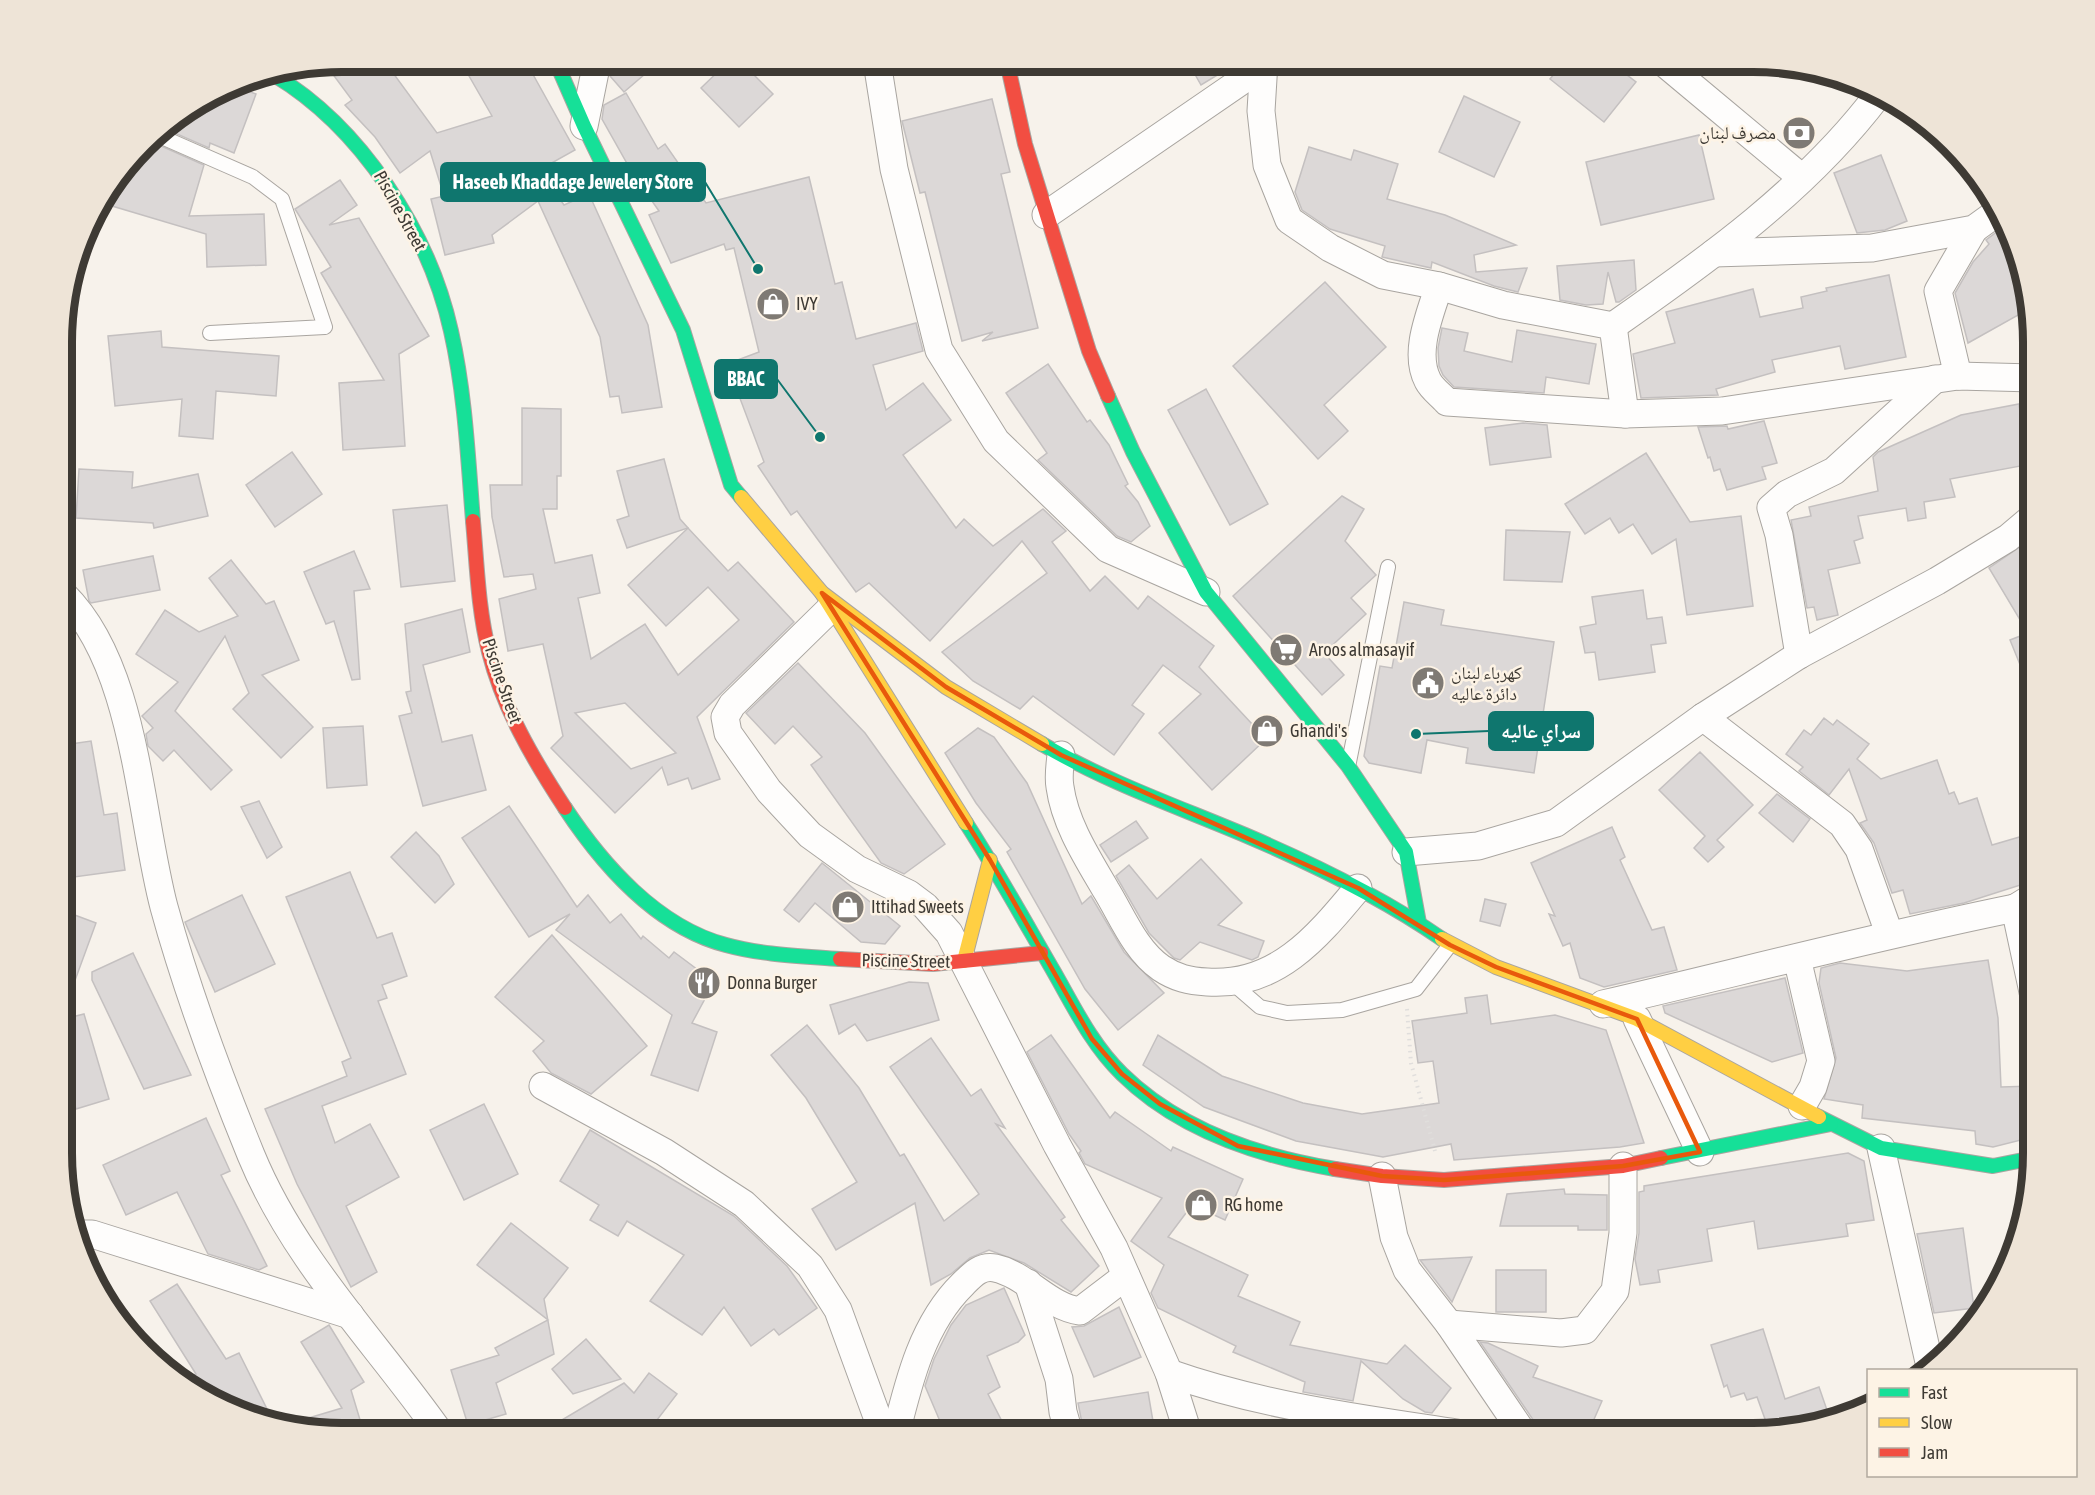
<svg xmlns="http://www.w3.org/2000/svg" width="2095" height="1495" viewBox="0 0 2095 1495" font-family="'Asap Condensed','Noto Naskh Arabic',sans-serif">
	<rect width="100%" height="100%" fill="#f7f2eb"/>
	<g fill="#dcd8d7" stroke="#c4c0c0" stroke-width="1.5" fill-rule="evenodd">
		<polygon points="342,62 385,62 437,133 492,116 461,62 526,62 575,150 539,170 564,205 589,194 648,325 662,407 622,413 619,396 610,397 600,337 538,201 492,235 494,243 445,255 431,199 444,196 430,151 400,173 375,137 345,105 352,100 326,65"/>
		<polygon points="612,62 659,62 624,92 610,76"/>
		<polygon points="728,62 741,62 773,94 739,127 701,88"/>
		<polygon points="1188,62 1239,62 1201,85"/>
		<polygon points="1564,62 1610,62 1636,82 1604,122 1550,79"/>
		<polygon points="232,85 256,94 234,153 210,143 209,148 163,128"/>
		<polygon points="626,93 658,149 665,144 706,203 809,177 835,284 842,282 856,339 916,323 923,351 873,365 886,410 923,383 951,420 903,455 956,528 964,519 993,546 1043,509 1066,531 1052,542 1090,591 1105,576 1138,609 1148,596 1214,646 1199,667 1266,739 1212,790 1159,733 1201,694 1163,665 1132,705 1144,714 1114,755 1033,696 1020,709 973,681 942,652 1047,573 1022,541 930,641 869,583 856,592 797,511 791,515 758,466 764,462 727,364 759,352 734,248 726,250 724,244 671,263 649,215 659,211 633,174 602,119 604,105"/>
		<polygon points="1464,96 1520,122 1494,177 1439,152"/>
		<polygon points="992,99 1010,172 1001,174 1038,328 982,341 993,332 962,341 925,192 920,193 902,121"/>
		<polygon points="1699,135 1714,199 1601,225 1586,162"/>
		<polygon points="150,141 204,165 189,216 264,214 266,265 207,267 206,234 102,203"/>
		<polygon points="1309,147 1351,160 1354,150 1398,164 1387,199 1445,215 1516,245 1474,255 1476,272 1527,268 1518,292 1494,286 1432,262 1431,268 1382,257 1385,246 1330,229 1302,210 1295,192"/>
		<polygon points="1881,155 1907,221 1885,230 1857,233 1834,173"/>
		<polygon points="340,180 357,205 329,225 359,218 429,336 399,354 405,446 343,450 339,383 384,380 321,273 331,267 295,209"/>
		<polygon points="2006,225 2029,309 1968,343 1955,293 1973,262 1989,244 1986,240"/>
		<polygon points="1634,260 1636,290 1619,302 1616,302 1608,272 1603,304 1586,305 1560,300 1557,266"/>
		<polygon points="1889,275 1906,357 1845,369 1840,346 1772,360 1775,372 1716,389 1718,395 1641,398 1633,354 1675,343 1666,312 1753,289 1760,317 1803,308 1801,297 1827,291 1826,288"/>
		<polygon points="1325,282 1386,347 1324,405 1348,431 1318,459 1233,366"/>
		<polygon points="1442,328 1468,333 1464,351 1512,362 1517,330 1596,344 1589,384 1546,377 1544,393 1454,387 1443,375 1439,366 1438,348"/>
		<polygon points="161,331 162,347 279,356 276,396 216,391 213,439 179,436 182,399 115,406 108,336"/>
		<polygon points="1048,364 1087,422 1090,420 1109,445 1128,484 1125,486 1138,502 1150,526 1131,542 1117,536 1038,460 1047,453 1006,393"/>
		<polygon points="1206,389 1268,504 1230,525 1168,410"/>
		<polygon points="2019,404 2026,465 1950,479 1955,497 1924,502 1926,518 1908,521 1906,508 1858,516 1863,538 1854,541 1860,563 1828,570 1838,615 1817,620 1814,607 1807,608 1791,520 1811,516 1809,507 1878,491 1873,457 1878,452 1961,415"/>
		<path d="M522,408l39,1v67h-4v33h-14l12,54 37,-8 8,38 -22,5 13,61 54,-35 33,51 61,-55 -31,-33 -42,39 -38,-41 60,-57 40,43 10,-9 56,60 -97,95 23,62 -28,10 -4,-11 -20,7 -6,-18 -47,46 -64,-65 12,-12 -20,-92 -35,7 -9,-52 37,-10 -3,-15 -29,3 -12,-60 -2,-32h32zM625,703l51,50 -45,16 -56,-56z"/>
		<polygon points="1764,421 1777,463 1762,467 1766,479 1727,490 1720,469 1714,471 1710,457 1708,458 1698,427 1727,426 1728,429"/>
		<polygon points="1523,423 1547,425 1551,457 1490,465 1485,428"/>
		<polygon points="292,452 322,494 275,527 246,485"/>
		<polygon points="1646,453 1690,522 1741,516 1753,606 1687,615 1676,539 1652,554 1633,524 1619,533 1610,518 1585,534 1565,504"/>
		<polygon points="664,459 680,519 688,528 627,548 617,520 629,516 617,471"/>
		<polygon points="79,469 133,472 132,488 198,474 208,516 154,528 153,523 76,518"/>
		<polygon points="1342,496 1364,509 1345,541 1376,575 1351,598 1366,614 1324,653 1344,675 1322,695 1233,596"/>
		<polygon points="447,505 455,581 401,587 393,510"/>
		<polygon points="1506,530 1570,532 1562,582 1504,580"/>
		<polygon points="2033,538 2033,694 2032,694 2010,640 2028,633 1989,568"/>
		<polygon points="354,551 370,589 354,591 360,679 352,680 334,621 326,624 304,572"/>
		<polygon points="153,556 160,590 91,603 89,601 83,570"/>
		<polygon points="231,560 266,604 274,601 299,660 262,675 313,727 281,758 233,709 249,693 225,636 175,711 232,770 211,790 174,750 163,761 148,746 146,734 153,728 142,716 178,682 136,654 165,610 199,632 238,616 209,578"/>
		<polygon points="1643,590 1647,619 1662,617 1666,643 1651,645 1655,672 1599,680 1595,652 1585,653 1580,627 1596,624 1592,597"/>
		<polygon points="1404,602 1444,610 1441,625 1554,642 1534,773 1466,763 1468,748 1427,740 1421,773 1369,763 1364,756 1380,666 1392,668"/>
		<polygon points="462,609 470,652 423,665 442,742 472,735 486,790 423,806 399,716 412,713 406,692 411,691 405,624"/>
		<polygon points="798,663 865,733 945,844 904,874 881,863 811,765 822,757 793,726 775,744 746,713"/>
		<polygon points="1824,718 1833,725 1837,720 1869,744 1857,759 1881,779 1937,760 1949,794 1954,792 1959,804 1977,798 1992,845 2033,833 2033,881 1964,903 1910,914 1903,890 1892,893 1874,843 1860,823 1867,820 1849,769 1829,795 1799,771 1803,767 1786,754 1804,730 1811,735"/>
		<polygon points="363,726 367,785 327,788 323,728"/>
		<polygon points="978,728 994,737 1027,783 1082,904 1091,896 1124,952 1164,993 1118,1030 1085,989 1007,852 1011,849 976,803 945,753"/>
		<polygon points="91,741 104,815 117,813 125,870 74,877 64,797 64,745"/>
		<polygon points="1700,752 1753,805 1717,840 1724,847 1708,862 1694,848 1705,836 1659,790"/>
		<polygon points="1777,794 1810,819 1793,842 1759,813"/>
		<polygon points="259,801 282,847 267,858 241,807"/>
		<polygon points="509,806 577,907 588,895 610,923 621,914 641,939 643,936 669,958 674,952 714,982 692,1023 717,1032 698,1091 651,1075 672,1015 556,930 570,914 529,937 462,838"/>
		<polygon points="1136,821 1148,838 1111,862 1100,845"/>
		<polygon points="1612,827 1625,857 1620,860 1652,930 1664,927 1677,970 1604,987 1580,978 1570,943 1563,946 1549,914 1555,916 1531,863"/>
		<polygon points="416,832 439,856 454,884 435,903 391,857"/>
		<polygon points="1201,859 1242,903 1218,925 1264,941 1258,957 1252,960 1200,942 1180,960 1174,958 1149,933 1116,876 1129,865 1157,899"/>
		<polygon points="822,863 900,926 885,944 861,942 815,903 799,922 784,910"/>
		<polygon points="350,872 377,938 392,933 407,976 382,985 387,998 378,1001 406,1074 322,1106 335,1143 370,1124 399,1177 346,1206 377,1272 351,1287 297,1184 265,1109 347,1076 342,1062 351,1058 286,897"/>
		<polygon points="242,895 275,964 215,992 185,922"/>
		<polygon points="1485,899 1506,904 1500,926 1480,921"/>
		<polygon points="64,911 96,923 66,1005 64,1004"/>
		<polygon points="552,935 647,1046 591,1094 551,1073 533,1051 544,1041 495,997"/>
		<polygon points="133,953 191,1075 144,1089 92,980 92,972"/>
		<polygon points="1988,960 1998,1018 2001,1087 2033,1086 2033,1137 1993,1147 1976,1144 1975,1131 1862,1118 1863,1105 1824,1099 1836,1058 1819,983 1821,968 1840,963 1907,971"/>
		<polygon points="1785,978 1803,1053 1772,1062 1665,1013 1663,1006"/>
		<polygon points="909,982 928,983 939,1020 867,1041 855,1024 839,1034 830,1005"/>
		<polygon points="1487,995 1491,1024 1555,1015 1606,1030 1644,1143 1620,1147 1454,1160 1451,1144 1383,1157 1296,1141 1204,1107 1143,1065 1158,1035 1222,1076 1303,1103 1362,1114 1439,1103 1433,1061 1418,1063 1412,1021 1467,1013 1465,998"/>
		<polygon points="84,1014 109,1099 76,1109 64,1068 64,1019"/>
		<polygon points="807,1025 859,1088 900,1156 904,1154 944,1221 979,1194 890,1067 931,1038 971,1096 981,1089 1005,1128 996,1124 1065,1217 1061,1220 1099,1266 1071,1292 1024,1263 989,1250 970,1258 951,1274 931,1285 915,1203 836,1250 812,1209 857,1182 806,1098 771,1055"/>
		<polygon points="1051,1035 1110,1118 1115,1112 1171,1151 1173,1147 1243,1179 1225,1220 1192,1205 1168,1237 1248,1275 1238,1296 1300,1322 1290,1345 1387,1364 1405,1345 1451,1388 1432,1413 1425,1412 1403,1399 1361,1361 1353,1401 1303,1392 1305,1382 1233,1352 1236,1346 1158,1308 1151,1293 1164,1265 1131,1241 1162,1198 1085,1164 1079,1153 1081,1151 1069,1134 1027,1052"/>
		<polygon points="484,1104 518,1174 464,1200 430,1130"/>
		<polygon points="206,1118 230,1171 221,1175 267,1266 259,1270 208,1254 177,1192 126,1215 103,1165"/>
		<polygon points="590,1130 734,1216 787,1266 817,1308 779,1335 774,1329 751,1346 724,1307 702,1335 650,1301 684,1255 627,1221 618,1236 590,1220 599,1205 560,1181"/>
		<polygon points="1848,1153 1864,1161 1874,1220 1846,1224 1848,1236 1758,1249 1754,1221 1707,1229 1712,1261 1658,1270 1660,1282 1640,1285 1635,1259 1639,1233 1639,1192 1644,1191 1644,1186"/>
		<polygon points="1564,1189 1565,1194 1607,1195 1607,1230 1578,1230 1578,1226 1500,1226 1507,1194"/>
		<polygon points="511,1223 568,1268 544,1299 554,1354 496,1383 506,1414 468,1425 451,1370 499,1355 495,1348 548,1320 477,1265"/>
		<polygon points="1963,1228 1974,1308 1934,1313 1917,1234"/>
		<polygon points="1472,1257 1452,1302 1420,1260"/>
		<rect x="1496" y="1270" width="50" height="42"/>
		<polygon points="177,1284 226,1359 239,1353 274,1423 252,1418 181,1381 196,1374 150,1301"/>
		<polygon points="1004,1288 1025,1335 1018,1342 987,1356 1000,1387 988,1394 1008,1433 945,1433 925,1386 934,1359 951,1325 966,1305"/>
		<polygon points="1119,1307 1141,1357 1094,1377 1072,1327 1084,1326"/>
		<polygon points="329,1325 364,1382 351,1390 364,1433 324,1433 285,1425 342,1408 301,1342"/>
		<polygon points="1763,1329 1785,1399 1819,1387 1829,1416 1769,1430 1757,1397 1747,1400 1744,1393 1731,1397 1727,1385 1724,1387 1711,1345"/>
		<polygon points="586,1339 621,1379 573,1394 552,1369"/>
		<polygon points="1480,1342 1488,1343 1538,1366 1533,1377 1602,1401 1588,1433 1538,1433 1536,1424"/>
		<polygon points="649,1373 677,1394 647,1433 540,1433 624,1383 634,1393"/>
		<polygon points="1148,1392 1155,1433 1084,1433 1078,1403"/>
	</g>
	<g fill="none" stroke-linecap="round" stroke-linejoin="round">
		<g stroke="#a9a5a0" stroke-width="16">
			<g id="lane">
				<polyline points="155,134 253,177 282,199 325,327 210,333"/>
				<polyline points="1349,762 1388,567"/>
				<polyline points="1230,981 1260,1007 1287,1013 1342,1010 1416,989 1450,945"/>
			</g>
		</g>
		<g stroke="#a9a5a0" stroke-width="29">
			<g id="street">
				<polyline points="877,62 894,169 939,350 996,441 1108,549 1206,592"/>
				<polyline points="1264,62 1261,111 1267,165 1289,220 1330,248 1383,275 1439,286 1503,305 1613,326 1625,414 1722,411 1958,376 2033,378"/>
				<polyline points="1663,62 1802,178"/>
				<polyline points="584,126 597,62"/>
				<polyline points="1046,215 1269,62"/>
				<polyline points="1714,253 1872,248 1974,229 1999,211"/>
				<path d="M1439,286c-9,28 -26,67 -11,95 4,8 13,14 19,21l178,12"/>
				<path d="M1613,326c96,-67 194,-137 265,-231"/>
				<polyline points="1958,376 1938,291 1974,229"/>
				<path d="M64,595c72,71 75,217 100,312 23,84 54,167 87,248 43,105 125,187 189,278"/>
				<polyline points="830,609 732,705 725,717 728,733 769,791 810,835 857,869 909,894 925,906 949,933 1057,1145 1114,1248 1169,1373 1188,1433"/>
				<polyline points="1799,655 1779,535 1771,508 1787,494 1834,471 1935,379"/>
				<polyline points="1703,717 1842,824 1859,849 1889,933"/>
				<path d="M1061,755c-1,10 -3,22 -1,32 5,37 28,72 46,103 16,26 29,60 55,78 15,10 28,13 46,14 70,5 111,-46 151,-94"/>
				<polyline points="1406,852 1478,846 1556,823 1703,717 1799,655 1937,581 2008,538 2033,517"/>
				<polyline points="2015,908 2033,992"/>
				<polyline points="1797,958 1821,1061 1813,1087 1802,1106"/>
				<path d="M1603,1004c137,-32 274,-68 412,-96l18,-11"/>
				<polyline points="1637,1019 1700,1152"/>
				<polyline points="543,1086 664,1152 744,1204 810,1266 838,1310 883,1433"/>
				<polyline points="1881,1148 1929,1362"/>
				<polyline points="1382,1176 1394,1237 1407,1270 1449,1324"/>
				<polyline points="79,1234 92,1234 350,1315"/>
				<polyline points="1028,1283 1059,1379 1063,1412 1069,1433"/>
				<path d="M1169,1373c94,33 190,45 288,60"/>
				<path d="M896,1433c13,-53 27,-110 67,-149 9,-9 18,-19 32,-16 32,7 53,39 85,43l46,-35"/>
				<polyline points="1523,1433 1449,1324 1561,1333 1585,1330 1615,1291 1623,1233 1623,1166"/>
			</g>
		</g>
		<g stroke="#a9a5a0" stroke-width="16">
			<g id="fast">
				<polyline points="556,62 584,126 683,330 731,485 741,497"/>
				<path d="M274,75c87,52 155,157 177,256 14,62 17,126 22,190"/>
				<polyline points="1108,396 1133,452 1206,592 1348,766 1406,852 1419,923"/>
				<path d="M1042,744c65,38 134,62 203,91 68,29 137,62 197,104"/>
				<path d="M565,808c37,56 92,119 161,137 36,10 76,11 114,14"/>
				<path d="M966,823c31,48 59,99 88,149 20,35 38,73 68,102 57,56 135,82 213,95"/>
				<polyline points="1819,1117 1881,1148 1993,1166 2033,1158"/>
				<polyline points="1661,1158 1831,1124"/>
			</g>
		</g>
		<g stroke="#a9a5a0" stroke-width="16">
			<g id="slow">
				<polyline points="741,497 822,593 946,687 1042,744"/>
				<polyline points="822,593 966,823"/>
				<polyline points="1442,939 1496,967 1637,1019 1819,1117"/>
				<polyline points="964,961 990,860"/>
			</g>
		</g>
		<g stroke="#a9a5a0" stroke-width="16">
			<g id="jam">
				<polyline points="1007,62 1025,144 1089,351 1108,396"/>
				<path d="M473,521c4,44 5,88 16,131 14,56 44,107 76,156"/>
				<polyline points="840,959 933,964 1041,953"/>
				<polyline points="1335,1169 1382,1176 1444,1180 1623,1166 1661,1158"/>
			</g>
		</g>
		<polyline stroke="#e0dedc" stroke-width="4" stroke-dasharray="1.5 4.5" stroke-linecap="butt" points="1407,1009 1411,1063 1435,1151"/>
		<use href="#lane" stroke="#fefdfc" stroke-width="14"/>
		<use href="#street" stroke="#fefdfc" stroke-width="27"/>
		<use href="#fast" stroke="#16e098" stroke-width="14"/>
		<use href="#slow" stroke="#ffcf43" stroke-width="14"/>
		<use href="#jam" stroke="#f24e42" stroke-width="14"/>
	</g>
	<path fill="none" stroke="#e8590c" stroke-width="4.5" stroke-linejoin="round" d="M822,593l124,94 115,68 297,133 92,57 46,22 141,52 63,133 -77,14 -179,14 -62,-4 -144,-30 -78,-42 -38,-30 -30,-35 -102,-179z"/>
	<defs>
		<g id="bank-disc" transform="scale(1.725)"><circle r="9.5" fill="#7f7a74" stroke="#fdf3e5"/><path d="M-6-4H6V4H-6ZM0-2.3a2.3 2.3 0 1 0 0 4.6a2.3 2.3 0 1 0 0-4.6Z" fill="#fff"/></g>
		<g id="shop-disc" transform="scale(1.725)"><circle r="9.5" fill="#7f7a74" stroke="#fdf3e5"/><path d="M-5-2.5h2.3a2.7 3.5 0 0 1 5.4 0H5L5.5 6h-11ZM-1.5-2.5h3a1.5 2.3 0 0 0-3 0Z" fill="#fff"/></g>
		<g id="supermarket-disc" transform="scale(1.725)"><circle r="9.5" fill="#7f7a74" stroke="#fdf3e5"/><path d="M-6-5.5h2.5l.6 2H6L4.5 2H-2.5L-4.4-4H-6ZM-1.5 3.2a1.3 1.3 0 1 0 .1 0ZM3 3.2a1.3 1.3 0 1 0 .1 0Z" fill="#fff"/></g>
		<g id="civic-disc" transform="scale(1.725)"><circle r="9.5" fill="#7f7a74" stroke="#fdf3e5"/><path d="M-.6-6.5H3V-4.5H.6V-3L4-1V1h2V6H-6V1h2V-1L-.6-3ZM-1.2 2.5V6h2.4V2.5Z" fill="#fff"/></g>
		<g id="restaurant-disc" transform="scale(1.725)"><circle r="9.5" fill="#7f7a74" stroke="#fdf3e5"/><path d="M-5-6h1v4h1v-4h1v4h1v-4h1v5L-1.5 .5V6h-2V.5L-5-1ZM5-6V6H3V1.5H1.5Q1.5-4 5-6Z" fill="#fff"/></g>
	</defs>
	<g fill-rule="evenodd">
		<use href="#bank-disc" x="1799" y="133"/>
		<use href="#shop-disc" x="773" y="304"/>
		<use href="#supermarket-disc" x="1286" y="650"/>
		<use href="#civic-disc" x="1428" y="683"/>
		<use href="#shop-disc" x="1267" y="731"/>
		<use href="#shop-disc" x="848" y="907"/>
		<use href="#restaurant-disc" x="704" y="983"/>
		<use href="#shop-disc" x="1201" y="1205"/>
	</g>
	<g text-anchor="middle" stroke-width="5" stroke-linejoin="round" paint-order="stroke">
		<g font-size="18" fill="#3e3a34" stroke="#fdf3e5" text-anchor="start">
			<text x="1776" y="139" text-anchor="end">مصرف لبنان</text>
			<text x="796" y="310">IVY</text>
			<text x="1309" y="656">Aroos almasayif</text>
			<text x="1451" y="679">كهرباء لبنان<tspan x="1451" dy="21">دائرة عاليه</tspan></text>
			<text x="1290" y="737">Ghandi's</text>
			<text x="871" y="913">Ittihad Sweets</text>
			<text x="727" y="989">Donna Burger</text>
			<text x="1224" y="1211">RG home</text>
		</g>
		<g font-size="18" fill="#3e3a34" stroke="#fdf3e5">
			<text transform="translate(400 211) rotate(61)" y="6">Piscine Street</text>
			<text transform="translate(502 681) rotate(71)" y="6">Piscine Street</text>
			<text transform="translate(906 961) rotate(1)" y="6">Piscine Street</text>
		</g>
	</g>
	<path d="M0 0H2095V1495H0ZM342 72H1753A270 270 0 0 1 2023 342V1153A270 270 0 0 1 1753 1423H342A270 270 0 0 1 72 1153V342A270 270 0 0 1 342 72Z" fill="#eee4d7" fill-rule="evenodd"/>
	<path fill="none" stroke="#3e3a34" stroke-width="8" d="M342 72H1753A270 270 0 0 1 2023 342V1153A270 270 0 0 1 1753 1423H342A270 270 0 0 1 72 1153V342A270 270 0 0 1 342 72Z"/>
	<path fill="none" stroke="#0f766e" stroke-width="2" d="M758 269L705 182M820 437L777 379M1416 734L1489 731"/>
	<g fill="#0f766e" stroke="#fdf3e5" stroke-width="2">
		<circle cx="758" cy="269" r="6"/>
		<circle cx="820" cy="437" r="6"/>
		<circle cx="1416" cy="734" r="6"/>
	</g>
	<g fill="#0f766e" stroke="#0f766e" stroke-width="2">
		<rect x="441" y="163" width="264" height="38" rx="6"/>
		<rect x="715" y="360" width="62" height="38" rx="6"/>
		<rect x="1489" y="712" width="104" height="38" rx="6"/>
	</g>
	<g font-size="20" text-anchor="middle" font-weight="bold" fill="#fff">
		<text x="573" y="189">Haseeb Khaddage Jewelery Store</text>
		<text x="746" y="386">BBAC</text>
		<text x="1541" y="738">سراي عاليه</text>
	</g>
	<rect x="1867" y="1369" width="210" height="108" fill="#fdf3e5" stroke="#b1a99e" stroke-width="1.5"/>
	<rect x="1879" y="1388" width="30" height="9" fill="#16e098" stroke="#b1a99e" stroke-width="1.5"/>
	<text x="1921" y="1399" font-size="18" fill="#3e3a34">Fast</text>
	<rect x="1879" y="1418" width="30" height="9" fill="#ffcf43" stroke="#b1a99e" stroke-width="1.5"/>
	<text x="1921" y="1429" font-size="18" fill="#3e3a34">Slow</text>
	<rect x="1879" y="1448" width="30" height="9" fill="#f24e42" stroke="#b1a99e" stroke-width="1.5"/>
	<text x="1921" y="1459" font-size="18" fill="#3e3a34">Jam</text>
</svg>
